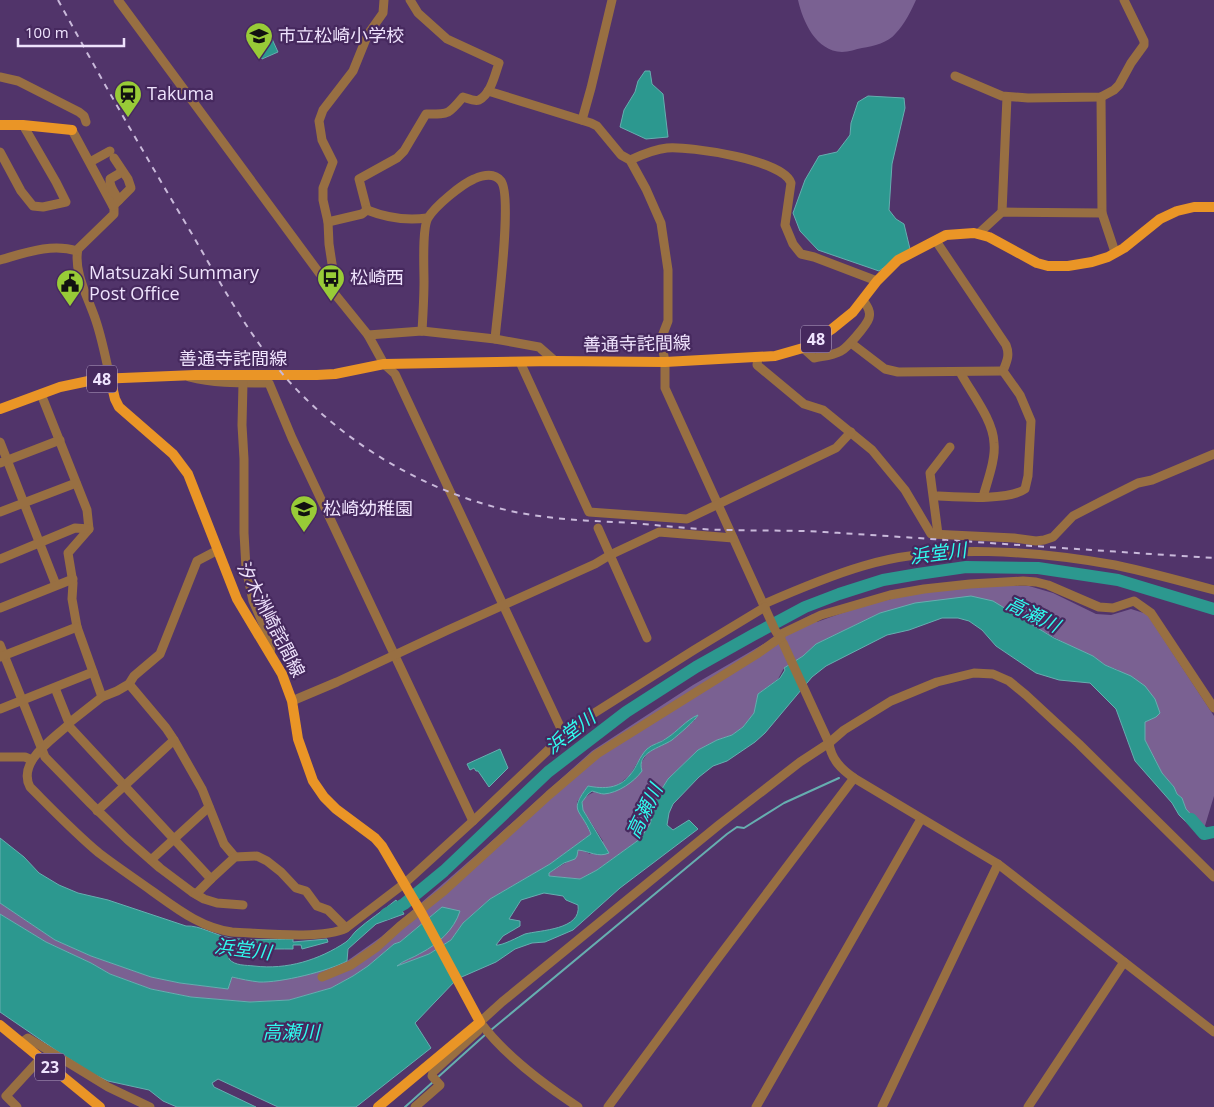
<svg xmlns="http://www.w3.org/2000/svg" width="1214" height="1107" viewBox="0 0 1214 1107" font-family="'Open Sans','Noto Sans JP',sans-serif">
	<rect width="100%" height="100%" fill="#51346a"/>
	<g fill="#7a6192">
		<path d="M798,0h118c-5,11 -12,25 -20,33 -8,10 -22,13 -34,15 -6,1 -13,4 -20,4 -26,-1 -39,-30 -44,-52z"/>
		<path d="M995,586h34l24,7 43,21 15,1 20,-6 16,5 67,102v80l-10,33 -18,-20 -4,-11 -5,-4 -3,-7 -12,-14 -17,-33 -1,-18 12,-5 -38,-47 -13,-5 -12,-9 -21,-9 -55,-30 -127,-6 -10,2 -64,31 -13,12 -19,12 -6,11 -20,15 -4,19 -11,14 -11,8 -15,5 -19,10 -30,29 -10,16 -8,29 -10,15 -43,31 -17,9 -31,-3v-3l28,-17 1,-6h4l8,4 13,-13 -20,-31 -1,-8c10,-14 20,-11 36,-13l22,-24 8,-13 24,-13 23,-19 -2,-2 -24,19 -21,11 -11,15 -7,12 -13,11 -14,3 -15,-3 -11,16 1,6 13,26 -41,30 -60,35 -27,24 -12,17 -22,14 -34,13 7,-5 18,-8 22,-47 -42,35 -6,2 -26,22 -15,10 -22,12 -42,12 -39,2 -59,-5 -40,-8 -41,-15 -19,-11 -45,-21 -46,-28v-11l55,37 36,16 60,21 29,6 48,6 4,-12 29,5 20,-3 44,-10 22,-8 34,-24 33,-28 61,-53 117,-105 101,-66 81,-47v-4l39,-20 4,8c33,-12 69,-24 105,-29 24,-4 49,-5 73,-7z"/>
	</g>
	<g fill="#2c988f" stroke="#66aeb0" fill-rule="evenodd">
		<polygon points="267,28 278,52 262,59 252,34"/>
		<polygon points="645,71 650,71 652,84 663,94 668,137 646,139 620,127 624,110 635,92 638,81"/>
		<polygon points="868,96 904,98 905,108 892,164 889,210 896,219 904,224 910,249 879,271 818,250 800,231 793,213 805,180 819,156 837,152 850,135 851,123 858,102"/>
		<path d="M971,596l22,5 61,37 39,18 12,9 26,11 14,10 10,13 5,14 -4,4 -11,5v18l17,33 12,14 3,7 5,4 4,11 18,20 -4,6 -21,-20 -7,-12 -37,-42 -19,-52 -26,-26 -31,-3 -23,-7 -40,-27 -14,-16 -13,-9 -11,-3h-16l-33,12 -22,5 -61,31 -14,11 -47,56 -10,9 -28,19 -14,5 -14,11 -26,27 -4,9 -2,12 6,5 16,-10 9,9 -78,59 -47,42 -28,12 -13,1 -17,6 -19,13 -39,17 -42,44 16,25 -75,59h-78l-60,-28 -6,4 2,4 42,20h-79l-14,-6 -14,-11 -41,-9 -15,-7 -36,-23 -57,-39v-98l46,28 45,21 19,11 41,15 40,8 59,5 39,-2 42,-12 22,-12 15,-10 26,-22 6,-2 42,-35 18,4c-6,19 -22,33 -39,42 -8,5 -17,7 -24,13l32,-12 22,-14 12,-17 27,-24 60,-35 41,-30c-11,-27 -23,-21 -3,-48 16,3 31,3 42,-11 7,-8 9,-18 17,-26 5,-5 14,-6 20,-11 11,-7 19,-18 31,-23 -3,6 -20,20 -26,25 -12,8 -36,12 -30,31 -8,11 -24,22 -38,23 -3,0 -8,-2 -12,-3l-4,3 -6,8 1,8 26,43c-11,5 -20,-2 -31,-3l-1,6 -2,3 -11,4 -15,10v3l31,3 17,-9 43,-31 10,-15 8,-29 10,-16 30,-29 19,-10 15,-5 11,-8 11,-14 4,-19 22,-16 5,-8 -1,-2 19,-12 13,-12 64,-31 35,-10zM544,893l19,3 3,4 12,5c4,25 -38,25 -53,29 -7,3 -23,12 -29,11l7,-9 17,-10v-5l-11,-2 12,-19z"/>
		<polygon points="500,749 508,768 489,787 478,771 476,771 474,768 470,770 467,764"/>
		<path d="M0,838l24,19 15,16 20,12 19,8 30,7 78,26c14,-1 30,10 45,12 20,3 42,1 62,1v3l34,-3 1,3 -26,7 -1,-4h-8v4c-22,0 -43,-1 -63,8l-1,2c6,7 17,6 25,7 33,4 65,-6 92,-24 4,-3 6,-7 10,-11 12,-11 27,-20 40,-31l8,14 -28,10 -28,25 -1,12c-18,10 -67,22 -88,21 -9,-1 -18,-3 -27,-5l-4,12 -48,-6 -29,-6 -60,-21 -36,-16 -55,-37z"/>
	</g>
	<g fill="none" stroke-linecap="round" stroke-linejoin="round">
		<g stroke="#66aeb0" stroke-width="2">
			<polyline points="491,1030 727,834 737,827 744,828 784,803 839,778"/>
			<polyline points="437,1078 486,1034"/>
			<polyline points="405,1107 434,1081"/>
		</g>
		<g stroke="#2c988f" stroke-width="12">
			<polyline points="1191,819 1204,834 1214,832"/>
			<polyline points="386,914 404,904 444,871 548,772 626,712 696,667 753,635 805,607 839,594 883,580 918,574 966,567 1038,568 1118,580 1214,609"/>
		</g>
		<g stroke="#986f42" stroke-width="9">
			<polyline points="118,0 334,293 368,335 384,364 395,374 564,735"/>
			<polyline points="955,76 1002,96 1028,98 1101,97 1114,90 1119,85 1131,63 1144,45 1144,41 1124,0"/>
			<polyline points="0,77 18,81 79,112 84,116 86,122"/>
			<path d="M488,91l103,32 6,3 24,29 9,5 16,29 15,34 7,47v51l-7,18 4,23v26l110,242 8,13 46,100c2,16 12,26 25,35l144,86 216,168"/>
			<polyline points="1101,97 1102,213 1115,252"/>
			<polyline points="582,120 591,88 612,0"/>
			<path d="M72,130l42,78v6l-36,35c-5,23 11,50 18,72 6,18 10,38 14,57"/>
			<polyline points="0,152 21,191 33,206 43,207 66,202 56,182 23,125"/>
			<path d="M630,160c11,-5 26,-11 37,-12 23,-2 117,12 124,35l-6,42 8,19 8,10 13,3 63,24"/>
			<polyline points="90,162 110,151"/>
			<path d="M119,200c-4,-7 -10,-13 -9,-21l12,-7"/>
			<polyline points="113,206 131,188 128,179 114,158"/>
			<path d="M367,210l-8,-31 38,-21 7,-7 22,-37c23,0 22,1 37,-17 4,1 11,5 16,3 12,-6 16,-26 20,-37l-52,-24 -29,-26 -8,-13"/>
			<path d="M367,210c20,8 38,11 60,8"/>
			<polyline points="1002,212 1007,97"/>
			<polyline points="328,222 362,214 367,210"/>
			<polyline points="978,234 1002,212 1102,213"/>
			<path d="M936,241l70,104c4,10 1,16 -3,26"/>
			<path d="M0,260c25,-7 51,-17 77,-9"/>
			<polyline points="334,293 334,277 329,244 328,222 323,200 323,188 333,162 322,140 319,121 323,110 353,71 368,34 383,13 384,0"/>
			<path d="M422,331c1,-17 2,-33 2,-50 0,-13 -2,-53 4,-63 7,-12 34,-34 46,-39 9,-4 20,-7 27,2 12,16 -4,133 -6,158"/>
			<polyline points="368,335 422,331 495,339 539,347 555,361"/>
			<polyline points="851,343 885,369 898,372 1003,371"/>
			<path d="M803,348l11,10c9,-2 18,-2 27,-7 6,-3 26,-26 28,-33 2,-7 -2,-12 -6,-18"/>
			<polyline points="758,357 757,365 804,404 823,410 872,450 905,490 931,534 1014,538 1036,541 1044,540 1053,537 1073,516 1102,501 1138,483 1152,480 1214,454"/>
			<polyline points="520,362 589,512 687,519 836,448 851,432"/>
			<path d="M960,372c11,21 33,47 34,71 2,16 -7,39 -11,54"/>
			<path d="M189,377c27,7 53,6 80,6l23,55 181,383"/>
			<polyline points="243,383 242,425 244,459 244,533 246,568 253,601 272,644 270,652"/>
			<polyline points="41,394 87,510 89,529 68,553 73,583 72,599 77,627 102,697"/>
			<polyline points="0,442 56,585"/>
			<polyline points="0,463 60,440"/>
			<path d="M938,496c20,1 71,5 87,-7l3,-13 3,-55 -11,-26 -17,-24"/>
			<polyline points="0,512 76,483"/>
			<polyline points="598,528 647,638"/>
			<polyline points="938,534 930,473 950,447"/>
			<polyline points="0,559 75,528 89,529"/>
			<path d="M764,604c32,-14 65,-28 99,-38 75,-23 175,-15 252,-1 33,7 66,16 99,25"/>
			<polyline points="0,608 73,579"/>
			<polyline points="779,635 821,615 890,595 924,589 970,584 1023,581 1036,582 1048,585 1099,607 1113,608 1134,601 1151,613 1214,708"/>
			<polyline points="0,645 45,757 91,804 127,839 160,868 192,892 204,899 217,903 243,905"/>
			<polyline points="0,657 77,627"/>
			<polyline points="129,684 166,728 174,740 202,789 224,844 235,857"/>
			<polyline points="55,688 69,723 68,725 211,879 235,857 257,856 267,861 281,872 296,888 306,891 317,906 328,910 346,928 405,883 473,821 564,735 588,717 694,650 765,607"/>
			<polyline points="292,701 337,682 448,630 595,564 610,555 659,532 733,538"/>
			<polyline points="0,709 93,672"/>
			<polyline points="69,723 102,697 117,691 129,684 134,676 160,654 197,561 218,550"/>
			<path d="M68,725c-16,15 -51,37 -38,62 22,22 45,46 69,66 17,13 35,25 53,38 24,17 49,37 80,41 27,1 92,8 114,-4"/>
			<polyline points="0,757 25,757 32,760"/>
			<polyline points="97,811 174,740"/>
			<polyline points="151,860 209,807"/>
			<polyline points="196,894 211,879"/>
			<polyline points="322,977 351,965 377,947 400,926 444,891 549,795 597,754 757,654 781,637"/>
			<path d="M480,1022c25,34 63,62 98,85"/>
			<polyline points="21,1043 28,1038 108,1087 150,1107"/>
			<polyline points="17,1107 6,1096 40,1059"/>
			<polyline points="415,1107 440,1085 432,1076 433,1072 478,1031 480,1022 502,1002 720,824 800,762 829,743 844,730 891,701 937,682 974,673 993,674 1009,681 1026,695 1079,744 1214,877"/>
			<polyline points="608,1107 712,966 854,778"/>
			<polyline points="756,1107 921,819"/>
			<polyline points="882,1107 998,864"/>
			<polyline points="1028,1107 1124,962"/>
		</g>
		<g stroke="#ea9526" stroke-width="10">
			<polyline points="0,125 23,125 72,130"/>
			<polyline points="110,378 115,399 119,407 173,454 188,474 237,599 282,674 292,701 298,739 313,781 324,797 336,809 375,838 382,846 422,914 480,1022 378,1107"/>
			<polyline points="0,409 60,387 98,379 195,375 317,375 335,374 384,364 555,361 665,362 775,356 803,348 832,329 853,312 877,281 898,260 946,235 974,233 989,237 1037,263 1048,266 1068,266 1092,262 1108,257 1124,248 1160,219 1177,211 1194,207 1214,207"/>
			<polyline points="0,1025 100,1107"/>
		</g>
		<path stroke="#c9b9da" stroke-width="2" stroke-dasharray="6 6" stroke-linecap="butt" d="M58,0c43,79 88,157 134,234 33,57 65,117 112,163 58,58 136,100 216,116 38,7 75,8 113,10 33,3 66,7 99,7 31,1 62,0 92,2 130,8 260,18 390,26"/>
	</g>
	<defs>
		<g id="school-pin" transform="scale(1.4375)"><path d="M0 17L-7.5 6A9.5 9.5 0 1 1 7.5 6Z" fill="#98cb37" stroke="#46295e"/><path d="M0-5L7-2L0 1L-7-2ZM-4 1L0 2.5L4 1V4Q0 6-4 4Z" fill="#111"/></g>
		<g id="station-pin" transform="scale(1.4375)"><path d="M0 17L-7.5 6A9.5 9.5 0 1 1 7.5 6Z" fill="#98cb37" stroke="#46295e"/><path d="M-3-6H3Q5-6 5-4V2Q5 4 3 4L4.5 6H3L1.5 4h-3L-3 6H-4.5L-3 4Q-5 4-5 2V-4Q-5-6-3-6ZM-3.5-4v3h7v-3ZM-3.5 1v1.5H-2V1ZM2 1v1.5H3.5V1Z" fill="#111"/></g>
		<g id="bus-pin" transform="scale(1.4375)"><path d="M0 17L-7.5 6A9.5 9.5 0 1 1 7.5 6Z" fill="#98cb37" stroke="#46295e"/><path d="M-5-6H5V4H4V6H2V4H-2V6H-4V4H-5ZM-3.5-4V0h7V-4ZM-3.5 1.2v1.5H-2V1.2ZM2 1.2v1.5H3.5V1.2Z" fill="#111"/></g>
		<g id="civic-pin" transform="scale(1.4375)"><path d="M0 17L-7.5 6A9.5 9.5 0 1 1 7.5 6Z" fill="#98cb37" stroke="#46295e"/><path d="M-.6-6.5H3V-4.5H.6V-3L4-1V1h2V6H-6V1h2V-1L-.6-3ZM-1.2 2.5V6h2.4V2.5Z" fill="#111"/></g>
	</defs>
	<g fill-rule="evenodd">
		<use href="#school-pin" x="259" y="36"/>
		<use href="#station-pin" x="128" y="94"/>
		<use href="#bus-pin" x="331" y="278"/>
		<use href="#civic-pin" x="70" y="283"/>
		<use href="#school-pin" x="304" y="509"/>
	</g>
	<g text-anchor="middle" stroke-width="4.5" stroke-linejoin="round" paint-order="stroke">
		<g fill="#46295e" stroke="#bcabcd" stroke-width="1">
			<rect x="801" y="325.5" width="30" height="27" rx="4"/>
			<rect x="87" y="365.5" width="30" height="27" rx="4"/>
			<rect x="35" y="1053.5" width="30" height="27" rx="4"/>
		</g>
		<g font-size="16" font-weight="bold" fill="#efe3fd">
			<text x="816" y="345">48</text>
			<text x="102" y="385">48</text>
			<text x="50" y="1073">23</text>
		</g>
		<g font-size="18" fill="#efe3fd" stroke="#46295e" text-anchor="start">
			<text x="278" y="42">市立松崎小学校</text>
			<text x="147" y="100">Takuma</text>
			<text x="89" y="279">Matsuzaki Summary<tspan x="89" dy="21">Post Office</tspan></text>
			<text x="350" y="284">松崎西</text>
			<text x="323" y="515">松崎幼稚園</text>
		</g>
		<g font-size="18" fill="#efe3fd" stroke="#46295e">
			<text transform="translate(637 344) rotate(-1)" y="6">善通寺詫間線</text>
			<text x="233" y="365">善通寺詫間線</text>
			<text transform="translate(271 620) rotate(63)" y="6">汐木洲崎詫間線</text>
		</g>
		<g font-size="19" font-style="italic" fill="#2ffcee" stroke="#46295e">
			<text transform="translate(938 553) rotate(-7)" y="7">浜堂川</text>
			<text transform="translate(1033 614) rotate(26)" y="7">高瀬川</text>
			<text transform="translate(570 732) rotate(-37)" y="7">浜堂川</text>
			<text transform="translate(644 811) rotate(-64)" y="7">高瀬川</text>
			<text transform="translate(243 949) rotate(7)" y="7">浜堂川</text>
			<text x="291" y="1039">高瀬川</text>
		</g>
	</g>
	<path d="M18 38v8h106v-8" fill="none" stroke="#efe3fd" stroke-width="2.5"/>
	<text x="25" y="38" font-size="15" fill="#efe3fd" stroke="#46295e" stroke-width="4" paint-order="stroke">100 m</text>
</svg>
